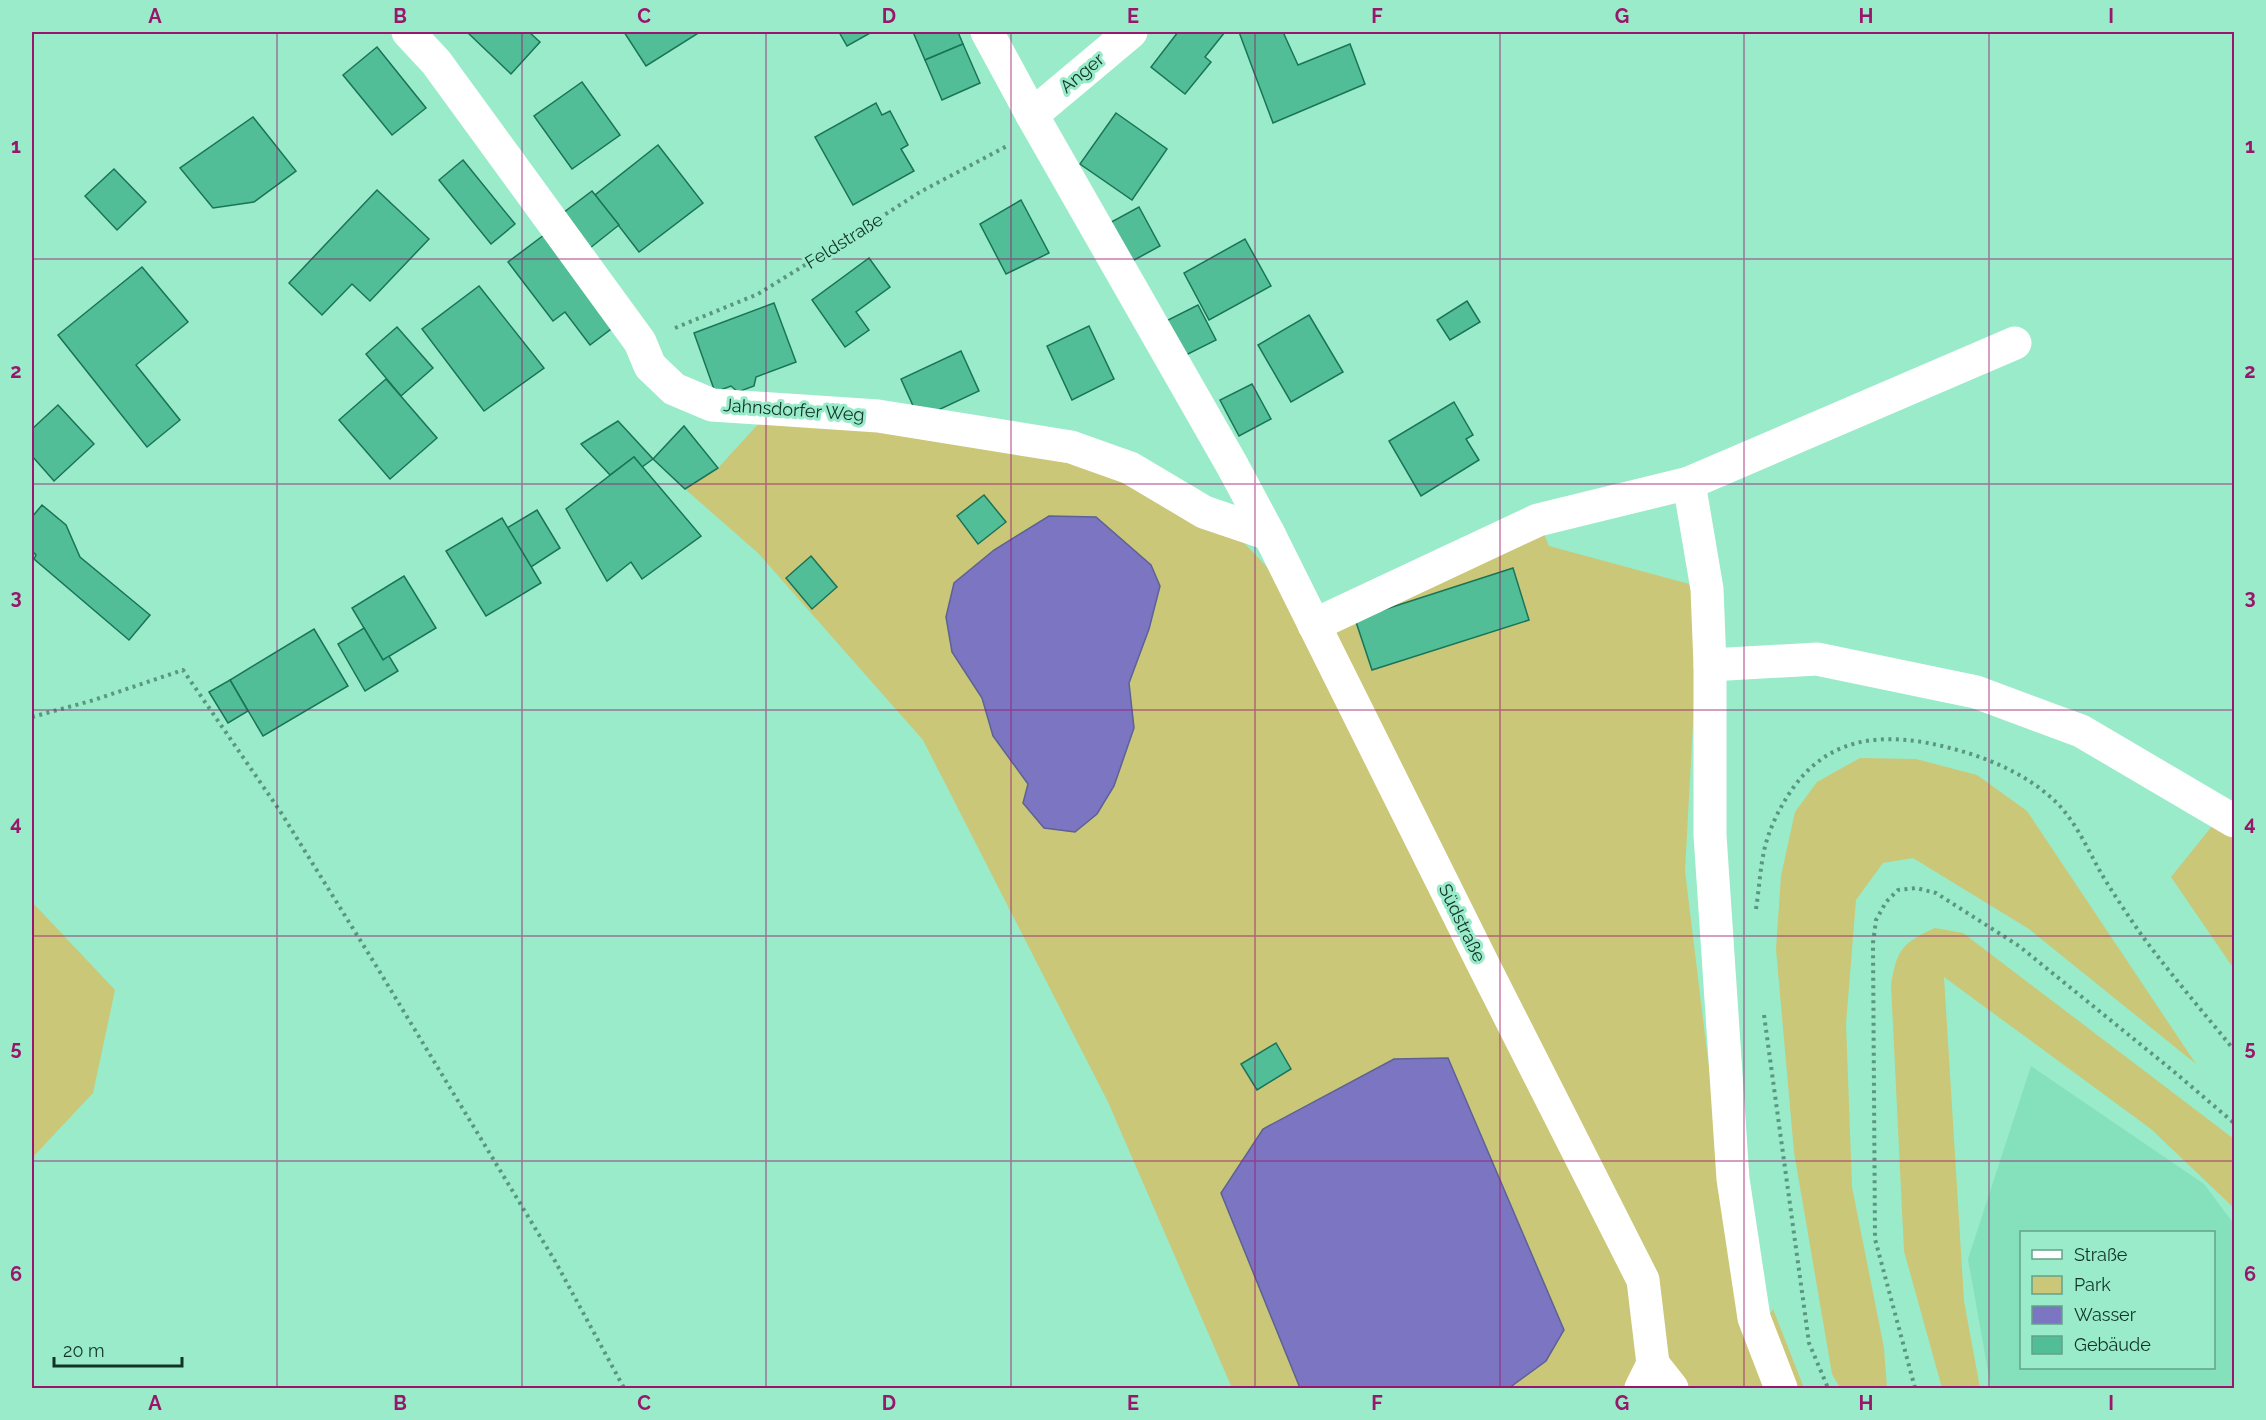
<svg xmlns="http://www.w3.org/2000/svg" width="2266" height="1420" viewBox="0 0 2266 1420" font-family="Raleway,sans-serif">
	<rect width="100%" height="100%" fill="#99ebca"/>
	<path fill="#84e1bc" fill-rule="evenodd" d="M2031,1066l173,118 30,40v164h-243l-23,-129zM2022,1232h192v136h-192z"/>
	<g fill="#cac779">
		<polygon points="761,421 944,438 1081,461 1213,510 1282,583 1307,634 1538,520 1549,546 1693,585 1695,686 1685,871 1707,1052 1742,1299 1753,1340 1773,1309 1804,1388 1232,1388 1108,1102 923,740 758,553 685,489 718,468"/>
		<polygon points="1860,758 1916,759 1977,775 2027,811 2196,1064 2029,929 1913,858 1883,863 1856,900 1846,1024 1852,1187 1884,1348 1887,1388 1840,1388 1832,1374 1794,1152 1776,949 1781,876 1795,812 1817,782"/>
		<polygon points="2234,799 2234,969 2171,877"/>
		<polygon points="32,902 115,990 93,1093 32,1158"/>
		<path d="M1935,928l28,5 271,206v69l-83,-79 -207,-152 20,324 16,87h-38l-38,-137 -13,-266c6,-36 11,-42 44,-57z"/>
	</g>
	<g fill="#7c75c2" stroke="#5c6294" stroke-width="1.5">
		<polygon points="1049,516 1096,517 1151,565 1160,586 1149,629 1129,683 1134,728 1114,786 1097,814 1075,832 1044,828 1023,803 1028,784 993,736 982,698 952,652 946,617 954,583 994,550"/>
		<polygon points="1448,1058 1564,1330 1546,1361 1509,1388 1300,1388 1221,1193 1263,1129 1394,1059"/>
	</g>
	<g fill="#51be97" stroke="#1a7458" stroke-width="1.5">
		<polygon points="467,32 529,32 540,42 511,74"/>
		<polygon points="624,32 700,32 646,66"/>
		<polygon points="839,32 872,32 847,46"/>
		<polygon points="913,32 958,32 963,44 925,60"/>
		<polygon points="1178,32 1225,32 1205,57 1211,62 1185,94 1151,67"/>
		<polygon points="1239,32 1283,32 1298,65 1350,44 1365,84 1273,123"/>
		<polygon points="963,44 980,83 942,100 925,60"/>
		<polygon points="377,47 426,108 392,135 343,75"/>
		<polygon points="582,82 620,135 572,169 534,116"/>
		<polygon points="876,103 882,115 890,111 908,145 901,149 914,171 853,205 815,137"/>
		<polygon points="1116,113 1167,149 1132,200 1080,164"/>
		<polygon points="253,117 296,171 254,202 213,208 180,168"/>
		<polygon points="658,145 703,203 639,252 595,195"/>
		<polygon points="463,160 515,224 491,244 439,180"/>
		<polygon points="114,169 146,202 117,230 85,196"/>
		<polygon points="377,190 429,239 370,301 352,284 322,315 289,283"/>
		<polygon points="592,191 619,225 590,248 563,213"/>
		<polygon points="1021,200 1049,253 1006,274 980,224"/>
		<polygon points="1139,207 1160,246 1125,265 1104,226"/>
		<polygon points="544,235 615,326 590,345 565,312 553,321 508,262"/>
		<polygon points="1245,239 1271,286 1209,320 1184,273"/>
		<polygon points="869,258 890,287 856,312 869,330 845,347 812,300"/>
		<polygon points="142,267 188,322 136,365 180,420 147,447 58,335"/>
		<polygon points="479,286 544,368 484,411 422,329"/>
		<polygon points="1467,301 1480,322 1450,340 1437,320"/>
		<polygon points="774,303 796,362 756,377 754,386 738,392 731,386 715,392 694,333"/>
		<polygon points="1198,305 1216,340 1182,357 1164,322"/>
		<polygon points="1309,315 1343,372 1291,402 1258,345"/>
		<polygon points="1089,326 1114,379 1072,400 1047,346"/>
		<polygon points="397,327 433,368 401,396 366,354"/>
		<polygon points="961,351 979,391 919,419 901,379"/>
		<polygon points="386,379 437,438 390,479 339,420"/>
		<polygon points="1252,384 1271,419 1239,436 1220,400"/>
		<polygon points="1454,402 1473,435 1466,439 1479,460 1421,496 1389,441"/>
		<polygon points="58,405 94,444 54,481 32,456 32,429"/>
		<polygon points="618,421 653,459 642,467 634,457 610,475 581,444"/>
		<polygon points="684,426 718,468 685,489 653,459"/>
		<polygon points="634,457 701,536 642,579 631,562 607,581 566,509"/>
		<polygon points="984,495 1006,522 978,544 957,516"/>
		<polygon points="42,505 66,525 80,557 150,615 129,640 34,559 36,555 32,551 32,517"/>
		<polygon points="537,510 560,548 531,567 507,528"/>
		<polygon points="502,518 541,583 486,616 446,551"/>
		<polygon points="811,556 837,587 812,609 786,578"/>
		<polygon points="1513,568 1529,620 1372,670 1355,619"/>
		<polygon points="404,576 436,628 383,660 352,608"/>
		<polygon points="364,628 383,660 389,656 398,671 365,691 338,644"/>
		<polygon points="314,629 348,686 263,736 230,680"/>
		<polygon points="230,680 248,711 228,723 209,692"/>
		<polygon points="1276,1043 1291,1069 1257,1090 1241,1064"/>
	</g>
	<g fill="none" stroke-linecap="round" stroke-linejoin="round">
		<g stroke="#5b9780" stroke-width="4" stroke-dasharray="3 4.5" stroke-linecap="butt">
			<polyline points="675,328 758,294 847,239 920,192 1007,146"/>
			<polyline points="32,717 94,700 183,670 280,811 375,964 555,1261 624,1388"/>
			<path d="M1756,909c3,-19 4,-39 8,-58 4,-19 13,-38 23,-54 39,-63 98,-66 163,-49 39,10 79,27 108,56 19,20 30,46 43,69 13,22 28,44 42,64 29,39 61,76 91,113"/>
			<polyline points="1764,1015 1809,1343 1828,1388"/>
			<polyline points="1915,1388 1875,1239 1873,943 1876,920 1886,902 1898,890 1916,888 1936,893 2019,946 2172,1070 2234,1123"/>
		</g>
		<g stroke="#fff" stroke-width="33">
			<polyline points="408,32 436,62 640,342 650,366 674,389 712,405 878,416 1071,447 1130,468 1204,512 1269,534"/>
			<polyline points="987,32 1032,115 1232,465 1269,534 1485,968 1643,1280 1653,1364 1641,1388"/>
			<polyline points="1032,115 1131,32"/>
			<polyline points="1689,483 2015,343"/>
			<polyline points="1314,625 1538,520 1689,483 1707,589 1710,665 1710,835 1733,1179 1754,1318 1781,1388"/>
			<polyline points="1710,665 1817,659 1976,692 2081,731 2234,821"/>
			<polyline points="1653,1364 1672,1388"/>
		</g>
	</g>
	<path fill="none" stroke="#98166c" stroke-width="1.5" stroke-opacity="0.55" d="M277,32v1356M522,32v1356M766,32v1356M1011,32v1356M1255,32v1356M1500,32v1356M1744,32v1356M1989,32v1356M32,259h2202M32,484h2202M32,710h2202M32,936h2202M32,1161h2202"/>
	<g text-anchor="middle" stroke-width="6" stroke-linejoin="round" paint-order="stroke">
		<g font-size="18" fill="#113427" stroke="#99ebca">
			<text transform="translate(1082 73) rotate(-40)" y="6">Anger</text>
			<text transform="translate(844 241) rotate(-32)" y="6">Feldstraße</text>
			<text transform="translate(794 410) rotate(4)" y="6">Jahnsdorfer Weg</text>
			<text transform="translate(1462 923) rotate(64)" y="6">Südstraße</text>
		</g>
	</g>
	<rect width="2266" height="1420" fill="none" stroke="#99ebca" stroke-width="66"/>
	<rect x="2020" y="1231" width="195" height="138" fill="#99ebca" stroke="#63a289" stroke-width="1.5"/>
	<rect x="2032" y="1250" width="30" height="9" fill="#ffffff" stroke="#63a289" stroke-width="1.5"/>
	<text x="2074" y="1261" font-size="18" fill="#113427">Straße</text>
	<rect x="2032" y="1276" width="30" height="18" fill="#cac779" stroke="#63a289" stroke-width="1.5"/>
	<text x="2074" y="1291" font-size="18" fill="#113427">Park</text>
	<rect x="2032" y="1306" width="30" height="18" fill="#7c75c2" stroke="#63a289" stroke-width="1.5"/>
	<text x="2074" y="1321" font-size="18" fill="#113427">Wasser</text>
	<rect x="2032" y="1336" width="30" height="18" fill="#51be97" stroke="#63a289" stroke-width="1.5"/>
	<text x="2074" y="1351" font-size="18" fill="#113427">Gebäude</text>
	<path d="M54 1357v9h128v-9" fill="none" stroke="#113427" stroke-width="3"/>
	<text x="63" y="1357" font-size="18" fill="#113427" stroke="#99ebca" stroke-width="4.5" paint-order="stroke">20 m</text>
	<rect x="33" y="33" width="2200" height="1354" fill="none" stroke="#98166c" stroke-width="2"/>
	<g font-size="20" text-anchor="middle" font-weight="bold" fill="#98166c">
		<text x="155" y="23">A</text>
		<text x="400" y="23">B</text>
		<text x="644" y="23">C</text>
		<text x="889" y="23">D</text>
		<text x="1133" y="23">E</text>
		<text x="1377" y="23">F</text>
		<text x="1622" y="23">G</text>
		<text x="1866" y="23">H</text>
		<text x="2111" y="23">I</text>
		<text x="16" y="153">1</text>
		<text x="2250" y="153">1</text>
		<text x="16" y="378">2</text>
		<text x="2250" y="378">2</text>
		<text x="16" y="604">3</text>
		<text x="2250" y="604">3</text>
		<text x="16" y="830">4</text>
		<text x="2250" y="830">4</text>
		<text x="16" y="1055">5</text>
		<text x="2250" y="1055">5</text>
		<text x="16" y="1281">6</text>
		<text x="2250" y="1281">6</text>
		<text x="155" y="1410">A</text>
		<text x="400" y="1410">B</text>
		<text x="644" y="1410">C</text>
		<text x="889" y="1410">D</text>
		<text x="1133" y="1410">E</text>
		<text x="1377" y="1410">F</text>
		<text x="1622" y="1410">G</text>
		<text x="1866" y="1410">H</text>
		<text x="2111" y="1410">I</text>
	</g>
</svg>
